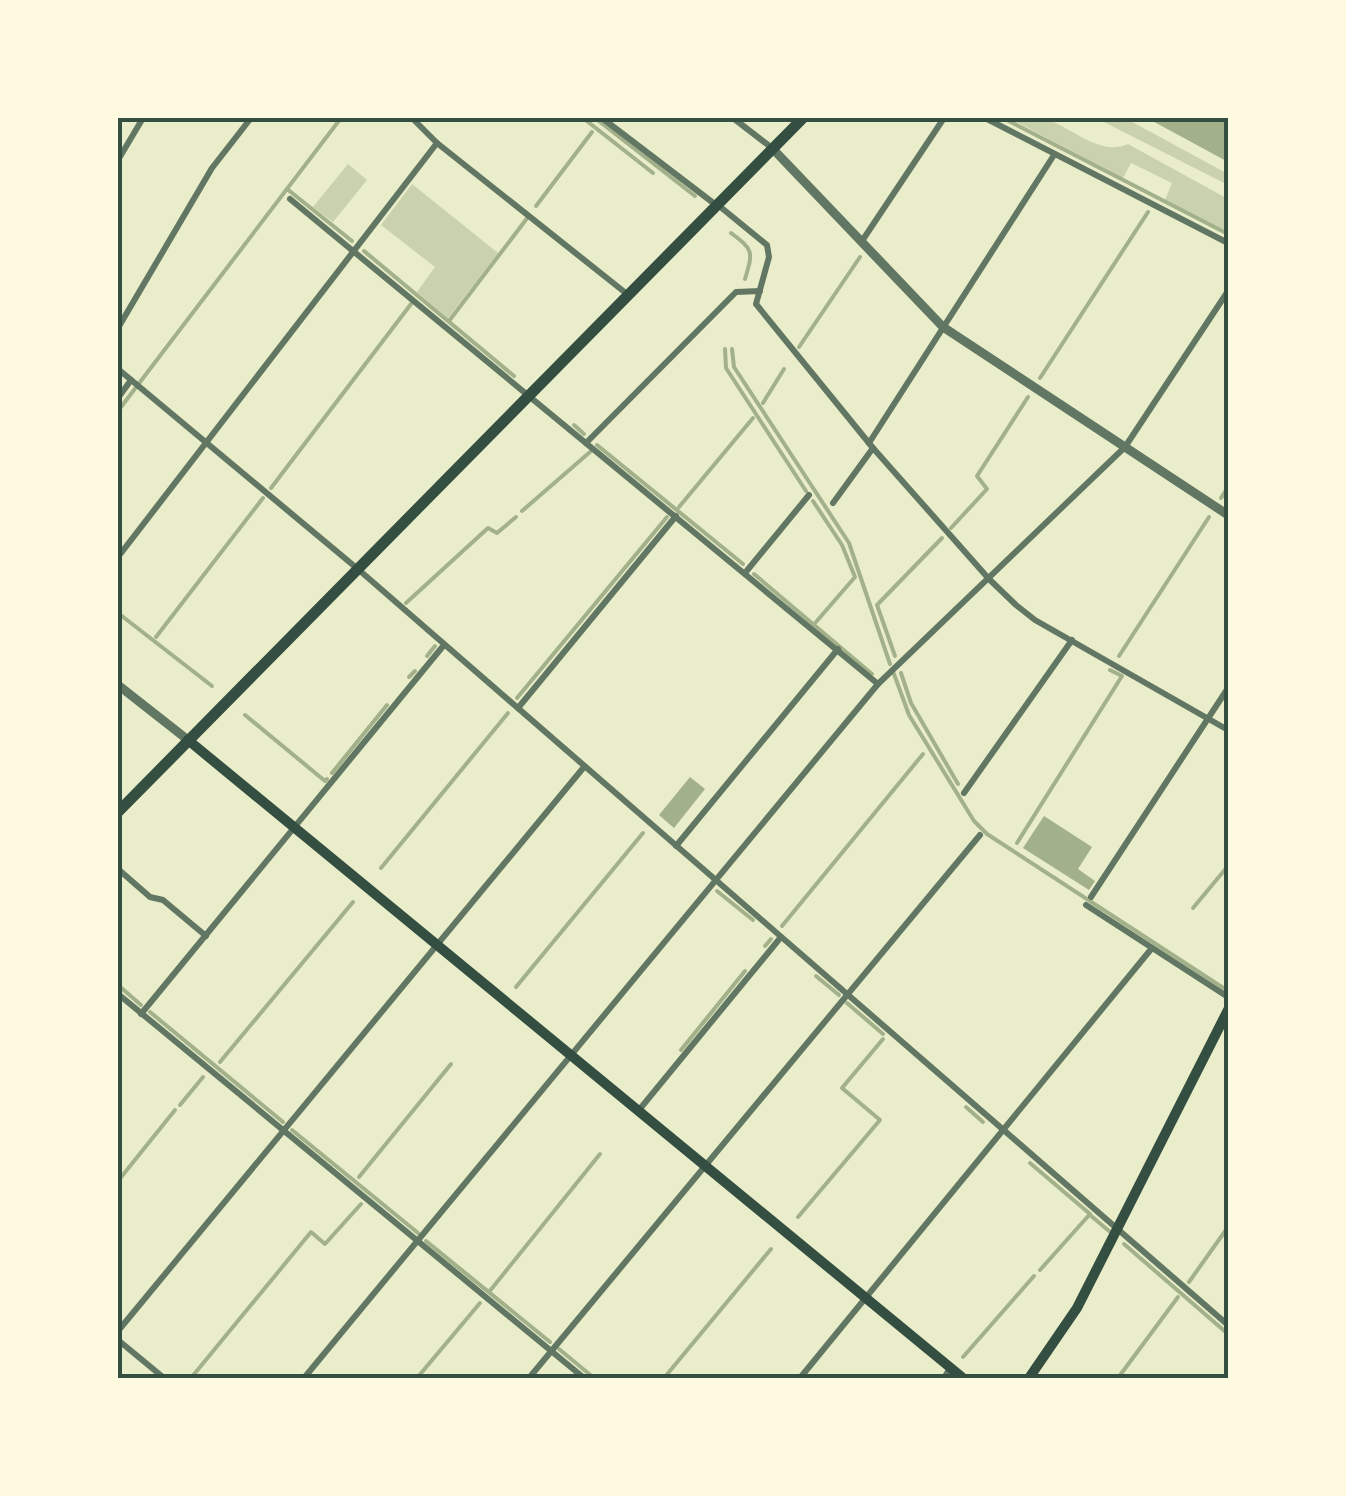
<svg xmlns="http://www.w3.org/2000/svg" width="1346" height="1496" viewBox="0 0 1346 1496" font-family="Helvetica,sans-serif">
	<rect width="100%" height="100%" fill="#e9edc9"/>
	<g fill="#cad2ad">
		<path d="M1009,118c11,-1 24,-2 34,0 28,8 56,39 85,26l100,55v33l-63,-32 7,-17 -41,-20 -8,15z"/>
		<polygon points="1096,118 1125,118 1228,174 1228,185"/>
		<polygon points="348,164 367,180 333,222 313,207"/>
		<polygon points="412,184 498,253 448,318 417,292 435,267 381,225"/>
	</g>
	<g fill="#a3b18a">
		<polygon points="1147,118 1228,118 1228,162"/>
		<polygon points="690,777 705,789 674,828 659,815"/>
		<polygon points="1044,816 1092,847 1078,869 1095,881 1089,890 1023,848"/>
	</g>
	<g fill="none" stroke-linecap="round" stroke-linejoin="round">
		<g stroke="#a3b18a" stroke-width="4">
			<polyline points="583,118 653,173"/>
			<polyline points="595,118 695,196"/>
			<polyline points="1003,118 1228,234"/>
			<polyline points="287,189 352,241"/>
			<polyline points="536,206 592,132"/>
			<path d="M731,233c23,17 22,19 14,46"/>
			<polyline points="364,251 514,376"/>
			<polyline points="449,321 528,217"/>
			<polyline points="799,347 860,257"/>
			<polyline points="725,349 726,368 806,491"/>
			<polyline points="732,349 734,367 849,543 890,664"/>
			<polyline points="1040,378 1148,212"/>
			<polyline points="763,403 784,369"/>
			<polyline points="118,411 341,118"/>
			<polyline points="574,425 584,434"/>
			<polyline points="597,445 743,564"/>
			<polyline points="271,488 411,304"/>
			<polyline points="1221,498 1228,487"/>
			<polyline points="813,501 842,545 855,577 816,622"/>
			<polyline points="679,507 753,418"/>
			<polyline points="522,511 590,452"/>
			<polyline points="951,528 987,489 977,476 1028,397"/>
			<polyline points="754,574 872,674"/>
			<polyline points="406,603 488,528 497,533 516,517"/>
			<polyline points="118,613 212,686"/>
			<polyline points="156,637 263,498"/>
			<polyline points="427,656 435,646"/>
			<polyline points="895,656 877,605 942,538"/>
			<polyline points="1119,656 1209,517"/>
			<polyline points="901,673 911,703 958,784"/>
			<polyline points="894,674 909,715 974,821 987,834 1228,991"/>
			<polyline points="409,677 415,671"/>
			<polyline points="517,698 667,517"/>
			<polyline points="245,715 325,781 327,779"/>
			<polyline points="332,773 387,705"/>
			<polyline points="1017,843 1122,676 1110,670"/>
			<polyline points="381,868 508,713"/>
			<polyline points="717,891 753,920"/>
			<polyline points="1193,908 1228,866"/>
			<polyline points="782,926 923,754"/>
			<polyline points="765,946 771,939"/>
			<polyline points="816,976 839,995"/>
			<polyline points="118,985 141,1005"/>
			<polyline points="516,987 643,833"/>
			<polyline points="847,1003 883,1034"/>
			<polyline points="150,1012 283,1122"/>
			<polyline points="681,1050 745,971"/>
			<polyline points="220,1062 353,902"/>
			<polyline points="180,1105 203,1077"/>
			<polyline points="966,1107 983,1122"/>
			<polyline points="292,1130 418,1233"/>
			<polyline points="1030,1163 1090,1214 1040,1270"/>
			<polyline points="359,1177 451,1064"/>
			<polyline points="118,1181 175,1110"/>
			<polyline points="1090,1215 1109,1231"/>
			<polyline points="798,1217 880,1120 842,1088 883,1039"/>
			<polyline points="426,1241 550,1342"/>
			<polyline points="1124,1244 1228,1334"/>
			<polyline points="1189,1282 1228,1227"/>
			<polyline points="489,1292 600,1154"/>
			<polyline points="559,1349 594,1378"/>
			<polyline points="963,1357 1034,1276"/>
			<polyline points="191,1378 311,1232 325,1244 361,1204"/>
			<polyline points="417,1378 480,1303"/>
			<polyline points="664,1378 771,1249"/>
			<polyline points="1118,1378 1178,1297"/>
		</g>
		<g stroke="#617663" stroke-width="6">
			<polyline points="412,118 437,143 627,294"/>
			<polyline points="602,118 716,205"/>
			<polyline points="733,118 772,148"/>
			<polyline points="985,118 1228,243"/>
			<polyline points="118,160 143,118"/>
			<polyline points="290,199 878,684"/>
			<polyline points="718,205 767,245 769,257 756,304 873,448 989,579 1016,605 1035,620 1228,730"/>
			<polyline points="862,241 944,118"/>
			<polyline points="118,328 212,168 251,118"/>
			<polyline points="118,369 359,570 1228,1325"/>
			<polyline points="118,398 131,380"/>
			<polyline points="586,443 736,292 760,291"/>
			<polyline points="869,443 1054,155"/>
			<polyline points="833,503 873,448"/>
			<polyline points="118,557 437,143"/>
			<polyline points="745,573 809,495"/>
			<polyline points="518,708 676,516"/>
			<polyline points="964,793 1072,640"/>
			<polyline points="676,846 838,649"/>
			<polyline points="118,869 150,897 163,900 206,936"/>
			<polyline points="1091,897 1228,688"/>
			<polyline points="1086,905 1228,997"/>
			<polyline points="118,994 584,1378"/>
			<polyline points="141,1014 444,645"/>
			<polyline points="639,1110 781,937"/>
			<polyline points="118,1331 584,767"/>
			<polyline points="118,1340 164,1378"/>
			<polyline points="304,1378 878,684 1125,447 1228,291"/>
			<polyline points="529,1378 980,835"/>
			<polyline points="800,1378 1152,948"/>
			<polyline points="944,1378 950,1368"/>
			<polyline points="1226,1378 1228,1374"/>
		</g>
		<g stroke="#617663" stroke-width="9">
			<polyline points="772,148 943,327 1228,515"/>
			<polyline points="118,685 188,740"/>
		</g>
		<g stroke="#344e41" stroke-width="10">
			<polyline points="188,740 963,1378"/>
			<polyline points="1029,1378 1077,1308 1228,1010"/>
		</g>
		<polyline stroke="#344e41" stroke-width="11" points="118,812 803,118"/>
	</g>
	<rect width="1346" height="1496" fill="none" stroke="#fefae0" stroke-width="240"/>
	<rect x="120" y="120" width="1106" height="1256" fill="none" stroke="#344e41" stroke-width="4"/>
</svg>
